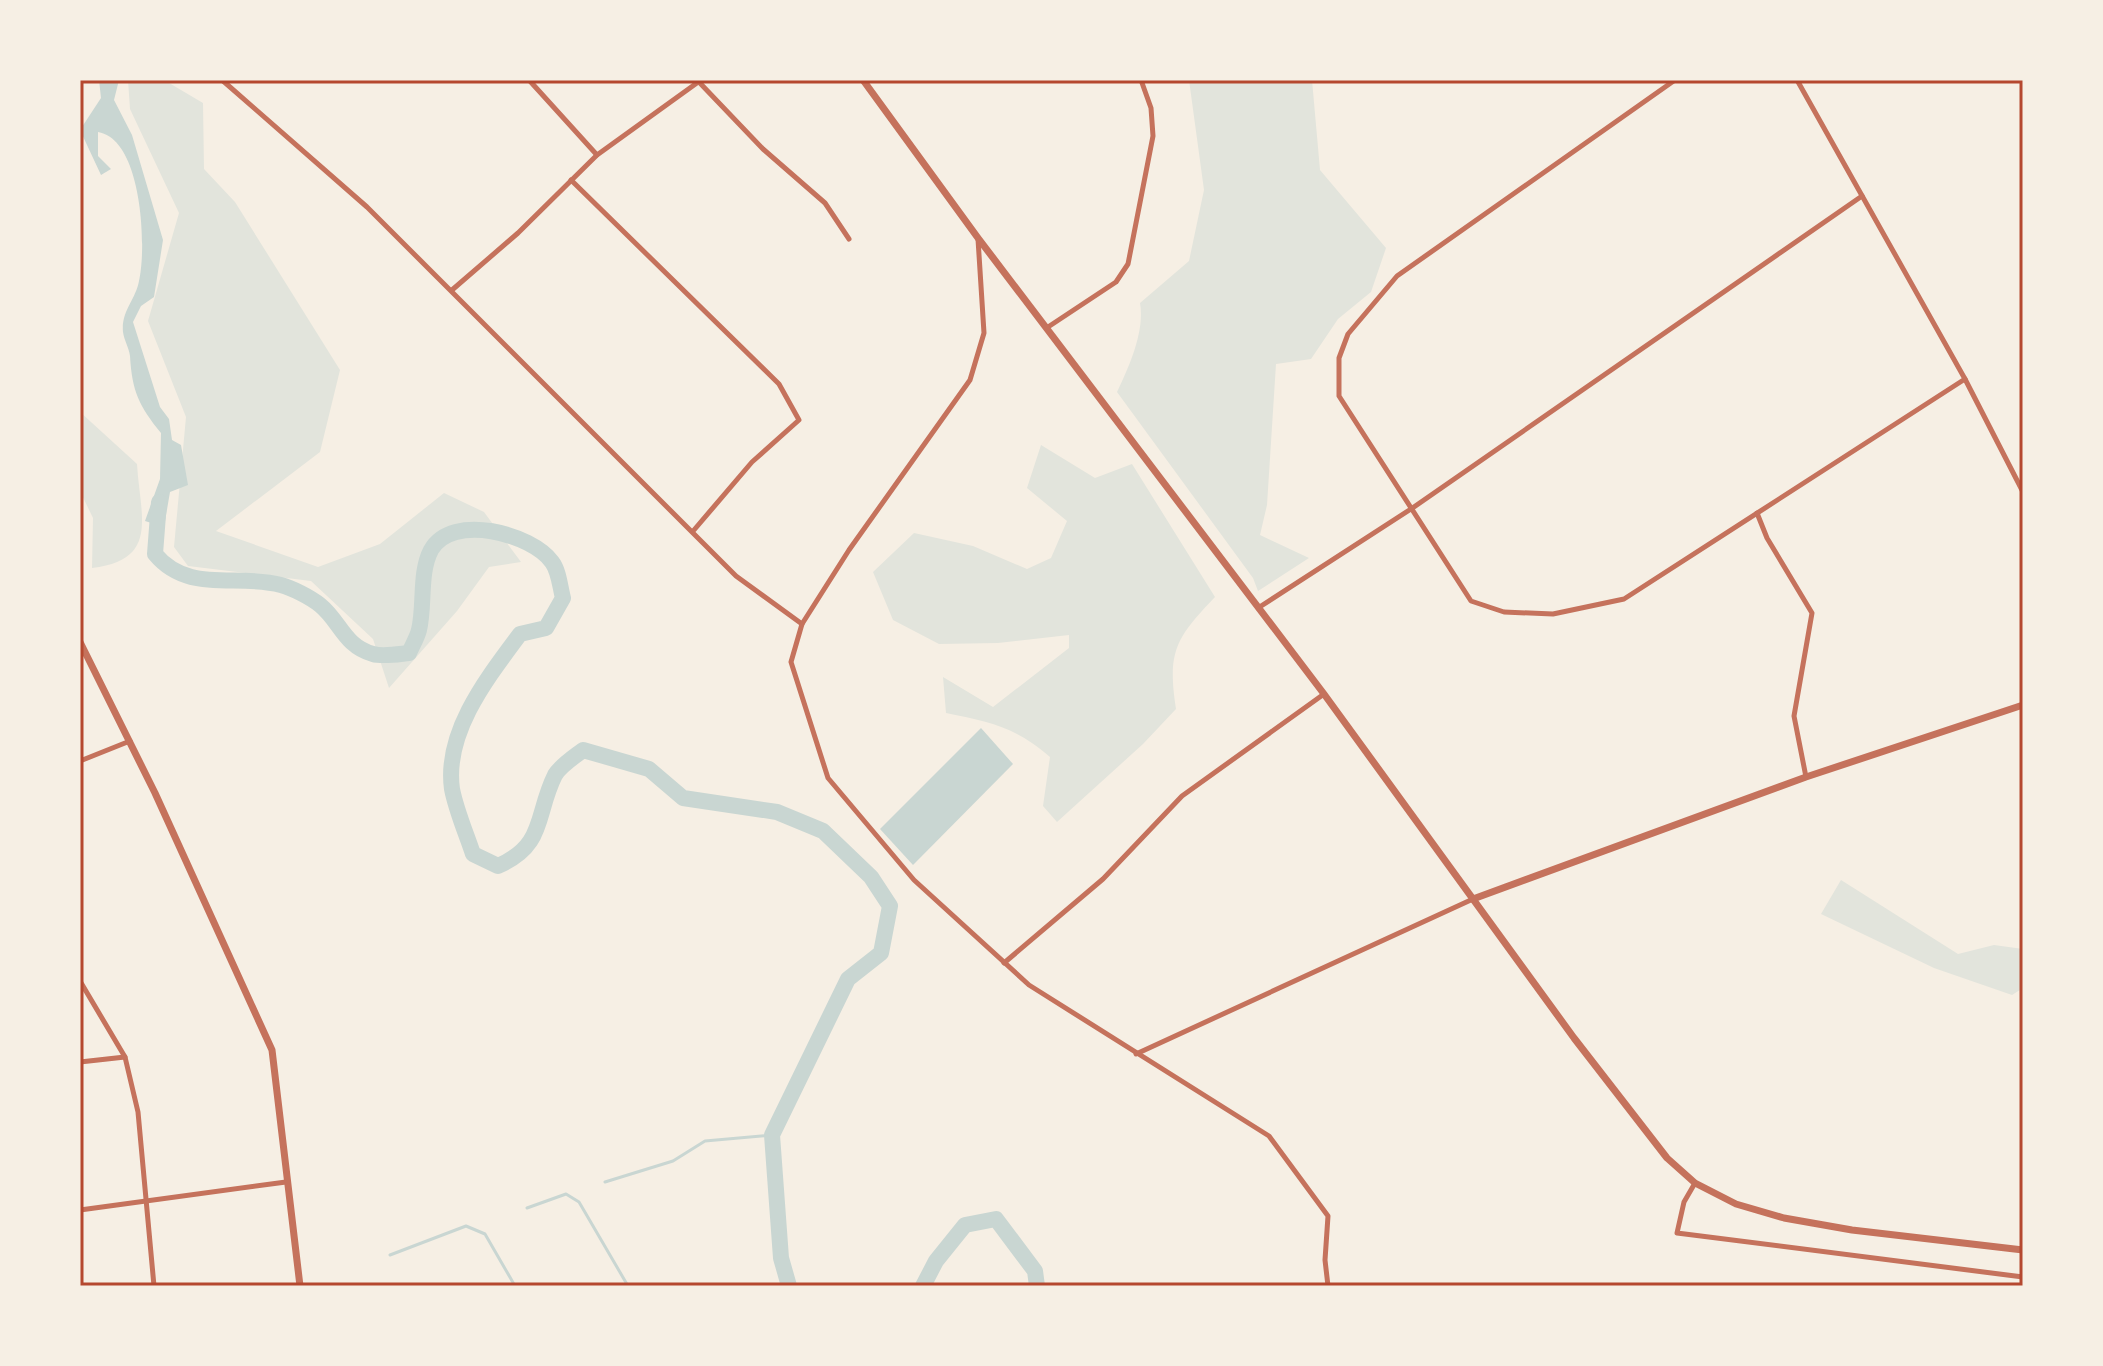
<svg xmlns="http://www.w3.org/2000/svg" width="2103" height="1366" viewBox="0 0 2103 1366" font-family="Rubik,sans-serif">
	<rect width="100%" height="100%" fill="#f6efe4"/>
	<g fill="#e2e4dc">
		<polygon points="128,80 164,80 203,103 204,169 235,202 340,370 320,452 216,531 318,567 380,544 444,493 484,512 521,562 489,567 457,611 389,688 373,639 311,581 188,566 174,547 186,417 148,321 179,213 130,109"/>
		<path d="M1189,80h123l8,90 66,78 -15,44 -33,27 -27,40 -35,5 -9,141 -7,30 49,23 -51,33 -5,-13 -136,-186c12,-25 28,-61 23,-89l49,-42 15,-71z"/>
		<path d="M80,412l57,52c3,52 23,96 -45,104l1,-50 -13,-27z"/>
		<path d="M1041,445l54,33 37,-14 83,133c-39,41 -48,54 -39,112l-33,35 -86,78 -14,-16 7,-49c-34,-30 -60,-35 -104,-44l-3,-36 50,30 76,-59v-13l-71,8 -59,1 -46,-24 -20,-48 41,-39 59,13 54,23 24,-11 16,-37 -40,-33z"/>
		<polygon points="1841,880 1958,954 1994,945 2023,949 2023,988 2012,995 1934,968 1821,914"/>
	</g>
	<g fill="#c9d6d2">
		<path d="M99,80h20l-5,20 18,35 31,105 -9,57 -13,9 -8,16 27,85 9,12 3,21 9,5 7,40 -18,7 -6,35 -19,-6 15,-42 1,-46c-22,-27 -29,-42 -31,-77 -1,-8 -6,-16 -7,-24 -2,-21 13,-33 16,-51 8,-35 3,-142 -41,-149v24l13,13 -10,6 -21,-45 21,-32z"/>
		<polygon points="981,728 1013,764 913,865 880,829"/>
	</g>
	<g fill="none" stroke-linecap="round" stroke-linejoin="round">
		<g stroke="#c9d6d2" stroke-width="3">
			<polyline points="605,1182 673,1161 705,1141 772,1135"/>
			<polyline points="527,1208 566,1194 579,1202 628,1286"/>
			<polyline points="390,1255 466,1226 485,1234 515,1286"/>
		</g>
		<g stroke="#c9d6d2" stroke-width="16">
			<path d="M159,502l-4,52c33,40 81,19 126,31 11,3 29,12 39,20 20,16 24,41 53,49 10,3 26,0 36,-1 3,-7 8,-15 10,-23 6,-25 0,-57 12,-80 21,-38 101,-16 121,12 7,9 8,25 11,36l-17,30 -26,6c-32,43 -76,98 -68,155 4,21 14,44 21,65l25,12c48,-21 37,-51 57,-91 5,-9 19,-18 28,-25l66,19 34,29 94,14 46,19 48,46 19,29 -9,47 -33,26 -76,156 9,123 8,28"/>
			<polyline points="923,1286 936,1261 965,1225 996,1219 1035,1271 1037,1286"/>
		</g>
		<g stroke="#c5725c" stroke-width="5">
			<polyline points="222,80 367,207 736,576 802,624"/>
			<polyline points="529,80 597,155"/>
			<polyline points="1675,80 1397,276 1348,334 1339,358 1339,396 1471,601 1504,612 1553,614 1624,599 1965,379"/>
			<polyline points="1797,80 1965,379 2023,492"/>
			<polyline points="698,81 763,149 825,203 849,239"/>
			<polyline points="571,180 779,384 799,420 752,462 694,530"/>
			<polyline points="978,239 984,333 970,380 849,550 802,624 791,662 828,778 914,880 1029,985 1269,1136 1328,1216 1325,1260 1328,1286"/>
			<polyline points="452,290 518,233 597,155 701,80"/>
			<polyline points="1048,327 1116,282 1128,264 1153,136 1151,108 1141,80"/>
			<polyline points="1757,513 1767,538 1812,613 1794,716 1806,777"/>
			<polyline points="1258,608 1411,509 1862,196"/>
			<polyline points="80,761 130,741"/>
			<polyline points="1004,963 1103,879 1182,796 1324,694"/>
			<polyline points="80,981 125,1057 138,1112 154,1286"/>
			<polyline points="1136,1054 1473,899"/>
			<polyline points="80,1062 125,1057"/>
			<polyline points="1695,1183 1684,1202 1677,1233 2023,1277"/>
			<polyline points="80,1210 286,1182"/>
		</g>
		<g stroke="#c5725c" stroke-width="7">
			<polyline points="863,80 978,238 1324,694 1574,1038 1667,1158 1695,1183 1736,1204 1784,1218 1852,1230 2023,1250"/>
			<polyline points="80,642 155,793 272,1050 300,1286"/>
			<polyline points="1473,899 1806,777 2023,705"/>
		</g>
	</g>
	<rect width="2103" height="1366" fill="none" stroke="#f6efe4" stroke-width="164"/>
	<rect x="82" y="82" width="1939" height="1202" fill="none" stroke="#b5482f" stroke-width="3"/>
</svg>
